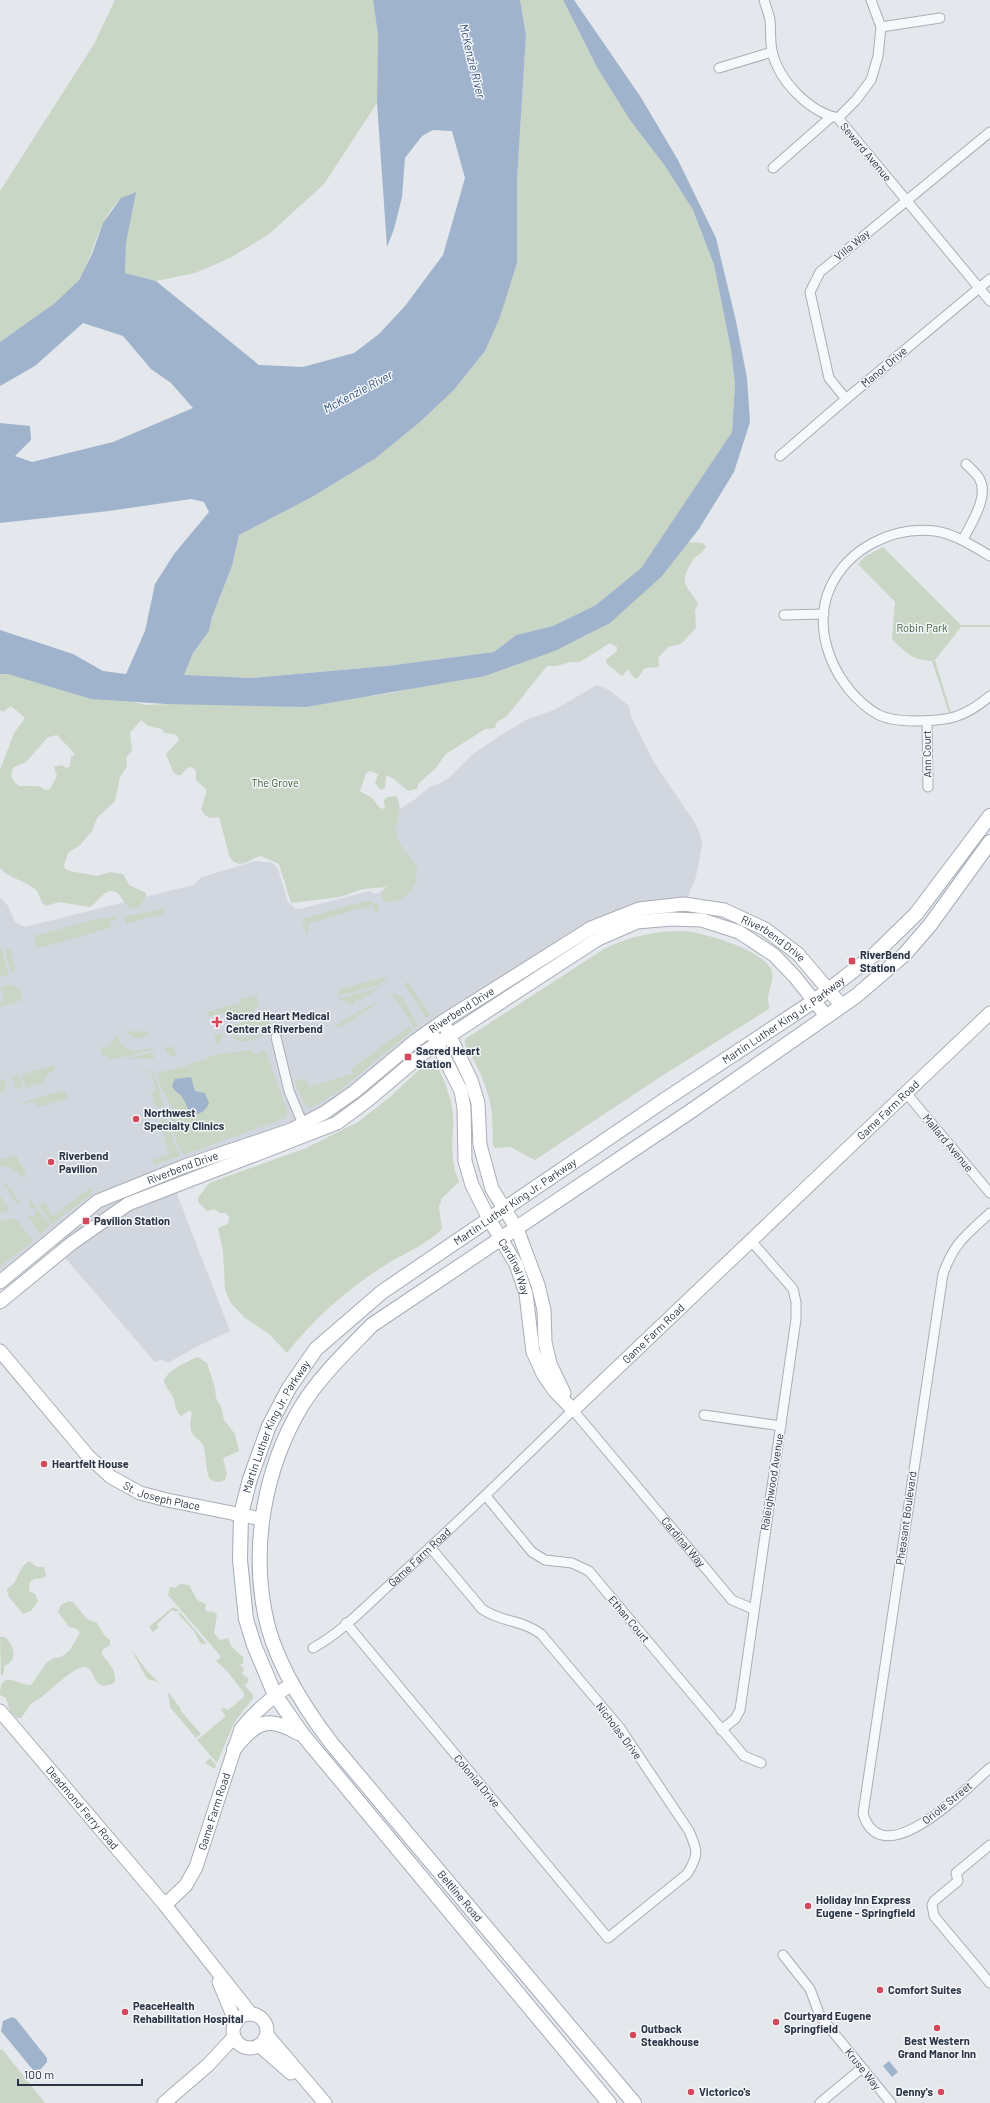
<svg xmlns="http://www.w3.org/2000/svg" width="990" height="2103" viewBox="0 0 990 2103" font-family="Barlow,sans-serif">
	<rect width="100%" height="100%" fill="#e4e7ec"/>
	<polygon fill="#d2d6de" points="597,685 609,690 629,706 631,717 655,764 695,823 701,836 702,845 696,877 690,891 688,901 641,904 597,919 416,1034 327,1105 281,1126 171,1165 178,1197 230,1331 198,1346 168,1363 162,1360 155,1362 67,1260 48,1234 0,1274 0,897 8,906 15,922 25,927 193,885 202,877 256,861 273,863 278,869 288,902 295,908 300,909 370,891 376,894 412,872 384,819 414,800 430,787 439,784 450,777 473,754 501,735 528,719 554,710"/>
	<g fill="#c9d6c5" fill-rule="evenodd">
		<path d="M115,0h258l5,35 -1,68 -53,81 -55,50 -39,24 -35,15 -39,8 -31,-8 1,-30 9,-50c-34,7 -39,60 -56,86 -16,23 -56,46 -79,63v-151l94,-147z"/>
		<polygon points="520,0 563,0 598,69 630,119 665,166 693,210 714,265 731,350 735,385 732,432 641,568 596,605 553,626 516,635 494,652 387,666 250,678 183,676 193,653 209,631 212,617 232,566 239,535 312,497 376,458 420,422 453,391 485,351 517,263 517,180 526,35"/>
		<path d="M689,542l14,1 3,4c-5,8 -10,8 -13,13 -14,22 -9,23 5,43l-3,8 1,17 -15,16 -13,3 -10,11 1,9 -14,1 -8,11 -4,-2 -5,-8 -6,7 -15,-12 -1,-4 11,-9v-4l-7,-4 -30,19h-10l-13,4h-10l-40,50 -10,6 -2,6 -10,1 -39,25 -11,15 -17,15 -1,5 -9,2 -14,-12 -8,-4 -1,13 -4,2 -6,-7 3,-9 -8,-3 -4,2 -6,18 12,7 8,10 5,1 -1,-9 3,-3 9,-1c10,17 -5,29 2,44 4,9 13,18 19,26l-1,15 1,3h-2c-5,12 -17,19 -30,18l-3,-4v-5l4,-6 -23,2 -23,8 -49,6 -12,-39 -18,-8c-11,2 -19,15 -31,2l-11,-41c-9,2 -13,1 -18,-8l6,-19 -11,-10v-9l-4,-4 -5,1 -6,7h-4l-4,-3 -7,-18 13,-14 -2,-4 -4,-2 -9,-1 -2,-4 -14,-3 -7,-6 -11,13 2,17 -6,8 1,9 -7,10 -5,24 -18,17 -5,13 -12,14 -12,8 -4,12 1,4 5,2 27,5 13,-4 13,2 6,11 17,8v4l-8,12 -9,-1c-5,-4 -7,-12 -12,-15 -11,-8 -20,11 -27,14l-31,-5 -13,4c-7,-4 -5,-11 -10,-16 -10,-10 -27,-11 -36,-22v-98l14,-37 11,-15 -14,-12 -8,6 -3,-2v-43l145,38 227,-9 25,-4 128,-31 63,-26zM57,735l18,19 -4,3 -1,9 -4,2 -4,-3 -8,2 3,9 -7,13 -4,1 -8,-4h-19c-7,-6 -10,-10 -5,-19l12,-5 22,-25z"/>
		<path d="M883,547l78,78h29v2h-29l-26,33 17,56h-2l-18,-55c-20,-1 -26,-8 -40,-22l3,-37 -37,-38 6,-7z"/>
		<polygon points="365,901 370,901 379,906 379,911 374,912 373,905 309,923 307,935 302,919"/>
		<polygon points="164,909 165,913 126,924 125,918 121,917"/>
		<polygon points="116,917 117,920 109,922 110,928 36,949 34,936 92,920"/>
		<path d="M684,931c20,2 82,19 88,41 2,8 -3,17 -4,25 0,4 1,8 1,12l-109,68 -125,83 -25,-13 -15,1 -2,-3c-1,-10 0,-21 -1,-31 -3,-25 -14,-48 -27,-69v-6l139,-90c26,-13 51,-18 80,-18z"/>
		<polygon points="0,945 9,975 0,977"/>
		<polygon points="10,949 15,968 11,974 5,951"/>
		<polygon points="386,977 387,980 381,982 380,985 339,996 338,990"/>
		<polygon points="407,981 429,1014 428,1018 425,1017 405,985"/>
		<polygon points="12,984 12,986 19,987 22,1000 0,1007 0,1002 4,1000 0,987"/>
		<path d="M381,987l-22,14 -2,-2 -3,2 2,2c-7,4 -11,-3 -18,-4z"/>
		<polygon points="391,993 402,997 418,1026 415,1029"/>
		<polygon points="257,995 258,1005 253,1013 232,1019 223,1013 208,1017 207,1012 242,1002 241,999"/>
		<polygon points="373,1003 376,1004 343,1026 335,1028 335,1026"/>
		<polygon points="264,1008 272,1029 240,1036 236,1027 232,1027 233,1025 256,1019"/>
		<polygon points="410,1026 413,1030 338,1092 309,1108 303,1102 295,1081 305,1078 309,1087 353,1073 352,1068"/>
		<polygon points="234,1029 238,1038 263,1034 264,1036 249,1041 237,1041 234,1038 231,1030"/>
		<path d="M132,1030l1,3 13,-3 2,6c-9,3 -17,5 -21,-5z"/>
		<polygon points="222,1033 222,1040 216,1044 214,1036"/>
		<path d="M116,1035c6,18 20,17 35,13l1,2 -41,10 -9,-6 -2,-5 9,-3z"/>
		<polygon points="173,1046 176,1055 171,1056 165,1049"/>
		<polygon points="253,1050 254,1054 265,1050 287,1111 286,1118 183,1155 178,1147 170,1120 172,1107 162,1089 157,1073 185,1066 218,1054"/>
		<polygon points="153,1052 154,1059 128,1059"/>
		<path d="M432,1063c11,6 20,39 21,51 1,14 -2,29 0,44 0,8 3,16 6,24l-17,16 -3,9 3,22c-14,14 -34,23 -52,33 -39,24 -75,55 -103,91l-18,-19 -24,-16 -15,-16 -5,-13 -2,-38 -5,-23 10,-4 1,-7 -3,-4h-6l-6,-4 -7,2 -9,-9v-4l11,-15 97,-35 52,-26 32,-25 32,-30z"/>
		<polygon points="54,1065 55,1069 48,1074 44,1082 26,1088 21,1075"/>
		<polygon points="143,1070 154,1073 164,1106 162,1107 155,1106 151,1092 156,1091 151,1072 144,1072"/>
		<polygon points="19,1075 23,1089 19,1089 15,1087 12,1077"/>
		<polygon points="4,1079 6,1089 0,1095 0,1080"/>
		<polygon points="64,1090 67,1096 66,1099 38,1107 35,1101 23,1104 22,1102"/>
		<polygon points="163,1117 166,1117 175,1146 180,1156 154,1165 153,1160 169,1155 160,1121"/>
		<polygon points="16,1155 26,1175 22,1178 16,1171 14,1172 7,1166 0,1167 0,1160"/>
		<polygon points="4,1183 6,1183 20,1203 17,1204 3,1184"/>
		<polygon points="92,1187 91,1195 67,1213 63,1208"/>
		<polygon points="0,1196 9,1209 5,1212 0,1213"/>
		<polygon points="30,1198 50,1226 40,1234 26,1215 34,1217 37,1210 29,1206"/>
		<polygon points="44,1202 53,1216 62,1209 65,1214 52,1224 39,1206"/>
		<polygon points="12,1218 18,1221 33,1241 0,1267 0,1222"/>
		<path d="M198,1357l9,6 8,25 1,10 5,9 3,13 11,14 4,17 -16,7 4,16 -2,6c-6,3 -11,3 -16,-2 -3,-8 -3,-21 -5,-30 -2,-13 -19,-6 -12,-35l-2,-3 -9,6c-7,-6 -5,-14 -9,-21 -3,-5 -6,-8 -8,-14 2,-10 26,-21 34,-24z"/>
		<path d="M29,1561l8,6h7l2,8 -3,3 -9,1 -4,3 -1,9 6,3 3,7 -7,10 -8,3 -14,-17 -2,-6c1,-5 5,-5 8,-9 6,-11 3,-12 14,-21z"/>
		<polygon points="180,1584 189,1585 197,1600 206,1604 205,1611 214,1612 217,1615 214,1633 220,1640 228,1638 231,1646 243,1657 243,1664 239,1665 244,1668 242,1674 249,1679 246,1685 243,1684 253,1695 253,1698 234,1723 217,1763 197,1740 226,1716 221,1710 224,1708 228,1710 244,1697 244,1693 227,1671 216,1661 221,1657 217,1652 168,1595 170,1587 175,1588"/>
		<path d="M69,1601l4,1 14,17 10,4 8,13 5,4v5l-8,5v4c7,11 14,14 13,28 -23,13 -18,-13 -30,-15 -9,-2 -35,23 -42,29 -4,4 -10,5 -13,9 -3,4 -6,9 -9,13h-4l-7,-7 -4,-13 -6,-3c0,-27 18,-10 31,-10l16,-23 7,-4 7,-1 9,-7 10,-17 -3,-4 -8,-2 -11,-15 3,-7z"/>
		<polygon points="173,1607 179,1610 177,1612 172,1610 157,1624 158,1628 153,1632 149,1627"/>
		<polygon points="180,1612 206,1643 205,1644 200,1643 194,1631 178,1614"/>
		<path d="M0,1637h5c6,5 11,16 7,23 -2,3 -5,4 -8,6v7l-3,3z"/>
		<polygon points="131,1649 147,1671 163,1686 159,1682 147,1679"/>
		<polygon points="168,1692 181,1709 180,1710 201,1734 196,1738 170,1707"/>
		<polygon points="210,1758 216,1765 215,1769 205,1763"/>
		<polygon points="2,2049 45,2103 0,2103 0,2050"/>
	</g>
	<g fill="#9fb4cc">
		<polygon points="373,0 520,0 526,35 517,180 517,263 500,317 485,351 453,391 420,422 376,458 312,497 239,535 232,566 212,617 209,631 193,653 184,675 250,678 387,666 494,652 516,635 553,626 596,605 641,568 732,432 735,385 731,350 714,265 693,210 665,166 630,120 598,69 563,0 574,0 640,96 678,160 716,238 736,321 747,378 750,422 734,472 699,529 662,576 610,623 557,650 485,676 306,707 166,704 91,699 8,674 0,674 0,630 73,654 103,671 126,674 145,631 155,584 174,554 209,512 204,502 191,499 109,511 0,523 0,423 30,426 31,440 15,456 32,462 113,442 193,408 171,383 151,369 123,336 83,323 35,366 0,386 0,342 55,303 79,280 92,254 103,223 121,198 136,192 126,243 125,273 156,281 259,365 303,367 354,353 379,334 405,306 443,255 465,178 452,131 433,130 422,136 405,158 402,197 394,229 387,247 377,103 378,35"/>
		<path d="M191,1077l4,14 10,2 4,10c-3,8 -14,17 -21,6 -2,-4 -3,-8 -6,-12 -3,-4 -8,-6 -10,-11l3,-7z"/>
		<polygon points="12,2017 16,2019 47,2058 47,2062 40,2070 33,2070 1,2031 3,2021"/>
		<polygon points="889,2061 898,2072 892,2077 883,2066"/>
	</g>
	<g fill="none" stroke-linecap="round" stroke-linejoin="round">
		<g stroke="#a9aeb7" stroke-width="11">
			<g id="street">
				<path d="M764,0c2,7 5,14 6,20 1,11 0,21 2,31 6,29 37,61 66,67l152,183"/>
				<polyline points="881,27 940,18"/>
				<polyline points="719,68 772,52"/>
				<polyline points="838,118 856,100 871,80 878,56 881,27 871,0"/>
				<polyline points="773,168 831,117"/>
				<polyline points="846,399 829,378 810,292 820,272 990,132"/>
				<polyline points="780,456 846,399 990,279"/>
				<path d="M963,540c8,-17 27,-44 16,-62 -3,-5 -9,-10 -13,-14"/>
				<path d="M990,556c-17,-10 -35,-22 -55,-25 -42,-5 -87,17 -105,57 -20,45 7,102 47,126 11,6 26,7 38,7 33,0 49,-3 75,-25"/>
				<polyline points="784,615 824,614"/>
				<polyline points="927,721 928,787"/>
				<polyline points="276,1037 289,1091 305,1129"/>
				<polyline points="907,1094 990,1193"/>
				<path d="M990,1213c-24,22 -36,30 -47,61l-80,540c20,62 103,-26 127,-46"/>
				<polyline points="704,1415 781,1426"/>
				<polyline points="486,1496 532,1552 545,1560 572,1563 589,1571 744,1756 761,1763"/>
				<path d="M346,1623l262,315 79,-64c12,-19 11,-23 2,-43l-69,-103 -79,-94c-20,-15 -39,-11 -59,-25l-52,-62"/>
				<path id="s1" d="M313,1648c31,-17 57,-46 84,-70 60,-55 118,-111 176,-168l159,190 21,9"/>
				<polyline points="721,1730 735,1719 740,1710 796,1319 796,1302 793,1289 752,1242"/>
				<polyline points="990,1845 956,1873 958,1881 934,1901 932,1905 934,1916 990,1983"/>
				<polyline points="783,1955 810,1989 820,2016 891,2103"/>
				<polyline points="820,2103 862,2068"/>
			</g>
		</g>
		<g stroke="#a9aeb7" stroke-width="15">
			<g id="secondary">
				<polyline points="446,1028 471,1080 478,1103 480,1145 492,1189 517,1229 538,1285 544,1310 545,1342 550,1364 564,1393"/>
				<path id="s2" d="M434,1037l27,54 3,17 1,53 7,24 17,34 27,45 10,30 7,58 10,22 11,16 19,20"/>
				<path id="s3" d="M0,1282l98,-81 87,-35 106,-36 33,-17 30,-21 61,-51 27,-19 149,-94 48,-19 45,-5 40,6 41,19 33,25 44,52"/>
				<polyline points="0,1302 72,1243 128,1204 337,1123 368,1100 426,1051 598,939 637,922 671,919 702,920 739,932 774,955 795,977 827,1017"/>
				<path id="s4" d="M0,1351l88,105 23,21 29,16 27,7 95,19"/>
				<path id="s5" d="M573,1410l417,-397"/>
				<path id="s6" d="M0,1711l165,194 86,109"/>
				<path id="s7" d="M165,1905l21,-20 10,-18 45,-138c15,-19 31,-32 51,-45"/>
				<polyline points="219,1982 236,2023"/>
				<circle cx="250" cy="2031" r="17"/>
				<polyline points="267,2035 325,2103"/>
				<polyline points="260,2046 291,2073"/>
				<polyline points="164,2103 208,2065 234,2037"/>
			</g>
		</g>
		<g stroke="#a3abb8" stroke-width="16">
			<g id="primary">
				<path d="M234,1749c21,-27 34,-34 64,-16"/>
				<path id="s8" d="M609,2103l-306,-368 -28,-40 -21,-50 -8,-26 -6,-59 1,-46 9,-35 19,-53 20,-38 27,-39 66,-57 281,-191 151,-100 61,-47 41,-40 74,-98"/>
				<path d="M634,2103l-302,-359c-29,-38 -58,-83 -67,-130 -14,-70 0,-146 36,-207 19,-31 46,-56 71,-82l319,-214 165,-115 49,-42 25,-29 60,-83"/>
			</g>
		</g>
		<use href="#street" stroke="#f7f8fa" stroke-width="9"/>
		<use href="#secondary" stroke="#fff" stroke-width="13"/>
		<use href="#primary" stroke="#fff" stroke-width="14"/>
	</g>
	<g fill="#d1495b" stroke="#f4f6f9" stroke-width="1.5">
		<rect x="848" y="957" width="8" height="8" rx="2"/>
		<path d="M215 1016h4v4h4v4h-4v4h-4v-4h-4v-4h4z"/>
		<rect x="404" y="1053" width="8" height="8" rx="2"/>
		<circle cx="136" cy="1119" r="4"/>
		<circle cx="51" cy="1162" r="4"/>
		<rect x="82" y="1217" width="8" height="8" rx="2"/>
		<circle cx="44" cy="1464" r="4"/>
		<circle cx="808" cy="1906" r="4"/>
		<circle cx="880" cy="1990" r="4"/>
		<circle cx="125" cy="2012" r="4"/>
		<circle cx="776" cy="2022" r="4"/>
		<circle cx="937" cy="2028" r="4"/>
		<circle cx="633" cy="2035" r="4"/>
		<circle cx="691" cy="2092" r="4"/>
		<circle cx="941" cy="2092" r="4"/>
	</g>
	<g text-anchor="middle" stroke-width="3" stroke-linejoin="round" paint-order="stroke">
		<g font-size="11" fill="#2b3445" stroke="#f4f6f9">
			<text transform="translate(866 152) rotate(50)" y="4">Seward Avenue</text>
			<text transform="translate(852 245) rotate(-39)" y="4">Villa Way</text>
			<text transform="translate(884 367) rotate(-40)" y="4">Manor Drive</text>
			<text transform="translate(927 754) rotate(-91)" y="4">Ann Court</text>
			<text dy="4" stroke="none"><textPath href="#s3" startOffset="890">Riverbend Drive</textPath></text>
			<text dy="4" stroke="none"><textPath href="#s3" startOffset="542">Riverbend Drive</textPath></text>
			<text dy="4" stroke="none"><textPath href="#s8" startOffset="1469">Martin Luther King Jr. Parkway</textPath></text>
			<text dy="4" stroke="none"><textPath href="#s5" startOffset="435">Game Farm Road</textPath></text>
			<text transform="translate(948 1143) rotate(50)" y="4">Mallard Avenue</text>
			<text dy="4" stroke="none"><textPath href="#s3" startOffset="218">Riverbend Drive</textPath></text>
			<text dy="4" stroke="none"><textPath href="#s8" startOffset="1145">Martin Luther King Jr. Parkway</textPath></text>
			<text dy="4" stroke="none"><textPath href="#s2" startOffset="248">Cardinal Way</textPath></text>
			<text dy="4" stroke="none"><textPath href="#s5" startOffset="111">Game Farm Road</textPath></text>
			<text dy="4" stroke="none"><textPath href="#s8" startOffset="809">Martin Luther King Jr. Parkway</textPath></text>
			<text transform="translate(772 1482) rotate(-81)" y="4">Raleighwood Avenue</text>
			<text dy="4" stroke="none"><textPath href="#s4" startOffset="223">St. Joseph Place</textPath></text>
			<text transform="translate(906 1518) rotate(-82)" y="4">Pheasant Boulevard</text>
			<text dy="4" stroke="none"><textPath href="#s1" startOffset="525">Cardinal Way</textPath></text>
			<text dy="4" stroke="none"><textPath href="#s1" startOffset="140">Game Farm Road</textPath></text>
			<text transform="translate(629 1619) rotate(50)" y="4">Ethan Court</text>
			<text transform="translate(619 1731) rotate(53)" y="4">Nicholas Drive</text>
			<text transform="translate(477 1781) rotate(50)" y="4">Colonial Drive</text>
			<text transform="translate(947 1803) rotate(-39)" y="4">Oriole Street</text>
			<text dy="4" stroke="none"><textPath href="#s6" startOffset="127">Deadmond Ferry Road</textPath></text>
			<text dy="4" stroke="none"><textPath href="#s7" startOffset="108">Game Farm Road</textPath></text>
			<text transform="translate(460 1896) rotate(50)" y="4">Beltline Road</text>
			<text transform="translate(863 2069) rotate(51)" y="4">Kruse Way</text>
		</g>
		<g font-size="11" fill="#3f6138" stroke="#f4f6f9">
			<text x="922" y="632">Robin Park</text>
			<text x="275" y="787">The Grove</text>
		</g>
		<g font-size="11" font-weight="bold" fill="#2b3445" stroke="#f4f6f9" text-anchor="start">
			<text x="860" y="959">RiverBend<tspan x="860" dy="13">Station</tspan></text>
			<text x="226" y="1020">Sacred Heart Medical<tspan x="226" dy="13">Center at Riverbend</tspan></text>
			<text x="416" y="1055">Sacred Heart<tspan x="416" dy="13">Station</tspan></text>
			<text x="144" y="1117">Northwest<tspan x="144" dy="13">Specialty Clinics</tspan></text>
			<text x="59" y="1160">Riverbend<tspan x="59" dy="13">Pavilion</tspan></text>
			<text x="94" y="1225">Pavilion Station</text>
			<text x="52" y="1468">Heartfelt House</text>
			<text x="816" y="1904">Holiday Inn Express<tspan x="816" dy="13">Eugene - Springfield</tspan></text>
			<text x="888" y="1994">Comfort Suites</text>
			<text x="133" y="2010">PeaceHealth<tspan x="133" dy="13">Rehabilitation Hospital</tspan></text>
			<text x="784" y="2020">Courtyard Eugene<tspan x="784" dy="13">Springfield</tspan></text>
			<text x="641" y="2033">Outback<tspan x="641" dy="13">Steakhouse</tspan></text>
			<text x="937" y="2045" text-anchor="middle">Best Western<tspan x="937" dy="13">Grand Manor Inn</tspan></text>
			<text x="699" y="2096">Victorico's</text>
			<text x="933" y="2096" text-anchor="end">Denny's</text>
		</g>
		<g font-size="12" font-style="italic" fill="#34527a" stroke="#f4f6f9">
			<text transform="translate(472 61) rotate(76)" y="4">McKenzie River</text>
			<text transform="translate(358 392) rotate(-28)" y="4">McKenzie River</text>
		</g>
	</g>
	<path d="M18 2079v6h124v-6" fill="none" stroke="#2b3445" stroke-width="2"/>
	<text x="24" y="2079" font-size="12" fill="#2b3445" stroke="#f4f6f9" stroke-width="3" paint-order="stroke">100 m</text>
</svg>
